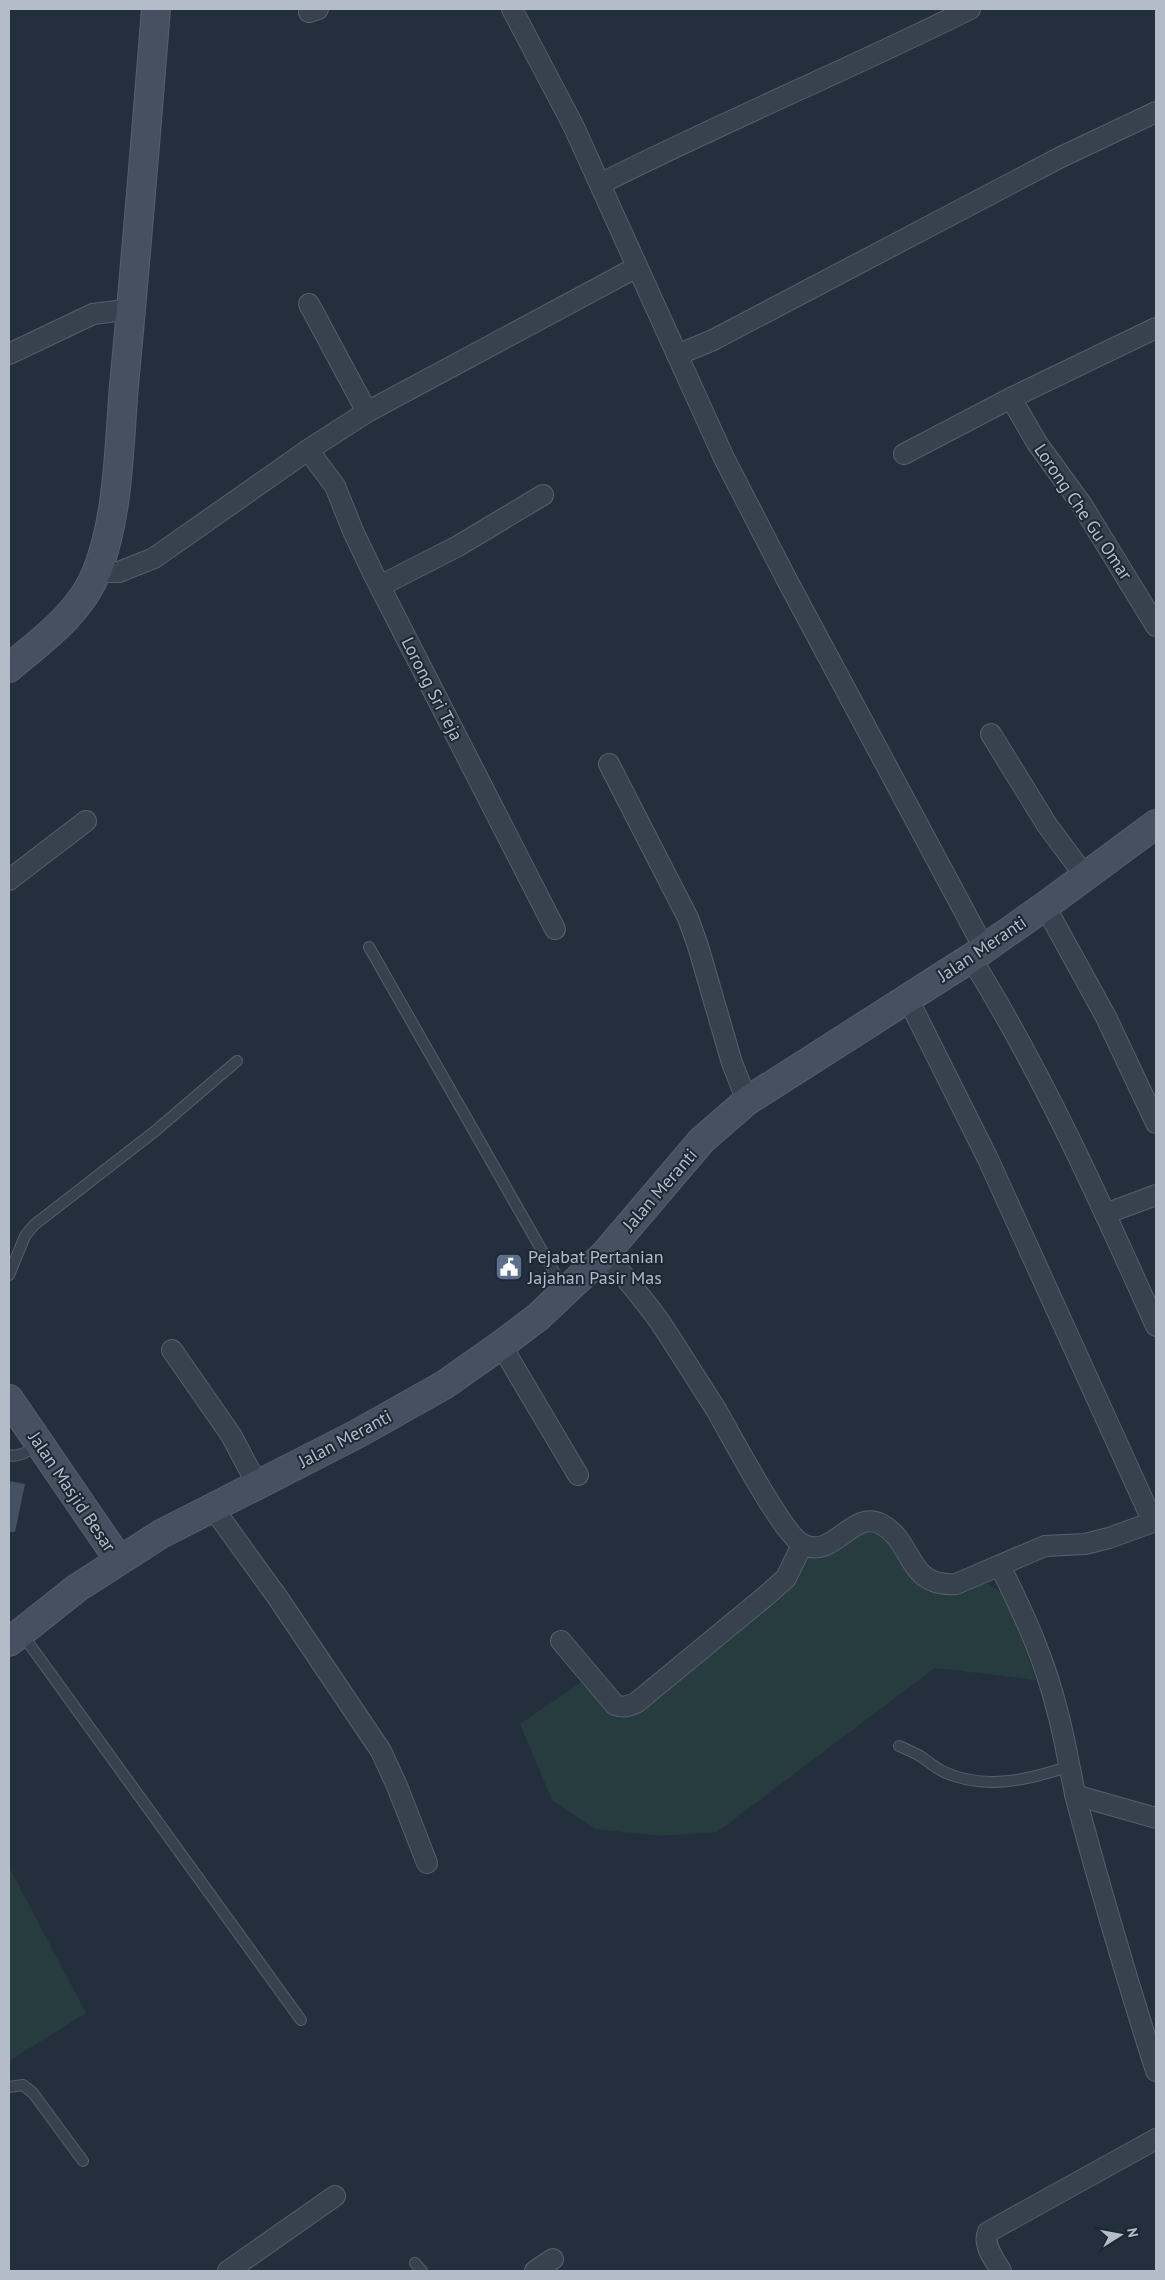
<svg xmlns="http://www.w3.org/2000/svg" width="1165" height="2280" viewBox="0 0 1165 2280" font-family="'PT Sans',sans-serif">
	<rect width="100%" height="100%" fill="#242f3e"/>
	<g fill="#263c3f">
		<polygon points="877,1529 889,1539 924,1588 934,1590 971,1584 988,1584 1006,1596 1036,1680 935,1668 717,1832 661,1836 595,1829 552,1800 520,1724 583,1681 619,1719 785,1592 808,1553 838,1549 866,1532"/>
		<polygon points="9,1867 86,2013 9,2061"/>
	</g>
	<polygon fill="#455162" points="9,1481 25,1484 15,1532 9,1532"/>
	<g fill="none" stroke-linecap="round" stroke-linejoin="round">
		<g stroke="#565f6c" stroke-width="12">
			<g id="lane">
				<polyline points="369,947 565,1291"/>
				<polyline points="9,1275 25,1236 34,1225 154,1132 237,1061"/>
				<path d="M9,1455c11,3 20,-5 29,-11"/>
				<polyline points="22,1634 301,2020"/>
				<path d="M899,1746c7,3 14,6 21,10 8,5 14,11 22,15 41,20 87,9 128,-5"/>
				<polyline points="9,2087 23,2085 33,2093 83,2161"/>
				<polyline points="415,2263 422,2271"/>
			</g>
		</g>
		<g stroke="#565f6c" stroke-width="22">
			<g id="street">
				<polyline points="512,9 573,125 724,458 787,580 984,948"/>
				<polyline points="309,12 318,9"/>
				<path d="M600,184c122,-62 248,-114 370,-175"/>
				<polyline points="309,304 367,412"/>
				<polyline points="9,354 93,314 132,309"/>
				<polyline points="677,355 713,340 1061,157 1156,112"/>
				<polyline points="1011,398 1037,443 1082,505 1156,626"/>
				<polyline points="308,450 335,486 353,531 373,573 555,929"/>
				<polyline points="904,454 1011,398 1156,328"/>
				<polyline points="97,572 119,572 154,558 308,450 367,412 637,267"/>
				<polyline points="380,586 458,546 543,495"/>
				<polyline points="991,734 1047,825 1085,876"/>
				<polyline points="609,764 688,918 698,946 732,1063 747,1101"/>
				<polyline points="9,880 86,821"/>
				<polyline points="1045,906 1106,1017 1156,1123"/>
				<path d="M971,958c72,116 129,243 185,368"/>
				<polyline points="908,999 988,1159 1153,1522"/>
				<polyline points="1105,1214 1156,1195"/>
				<path d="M605,1254c19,22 38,44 55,68 19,29 38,59 57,89 14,25 66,123 85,133 31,17 50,-35 79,-20 34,18 24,63 75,60l89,-38 40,-2 24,-6 47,-17"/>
				<polyline points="501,1345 578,1475"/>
				<polyline points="172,1350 231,1435 257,1484"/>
				<polyline points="213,1508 278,1598 381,1751 397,1786 427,1863"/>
				<path d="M1000,1566c23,46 45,94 57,144 9,32 13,64 21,96 24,89 50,177 78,265"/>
				<path d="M561,1641l54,64c8,3 13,1 21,-2l131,-108 19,-17 16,-33"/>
				<polyline points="1075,1795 1156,1818"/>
				<polyline points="228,2271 335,2196"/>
				<polyline points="535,2271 553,2259"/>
				<path d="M1001,2271c-6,-11 -19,-26 -13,-39l168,-93"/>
			</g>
		</g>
		<g stroke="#565f6c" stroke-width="30">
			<g id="secondary">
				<path d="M9,668c33,-28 72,-55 88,-97 22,-56 22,-126 27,-186 12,-125 22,-251 32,-376"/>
				<polyline points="9,1399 119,1560"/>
				<polyline points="9,1642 77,1588 161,1534 357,1434 444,1385 501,1345 538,1317 605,1254 702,1140 747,1101 971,958 1045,906 1156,824"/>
			</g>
		</g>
		<use href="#lane" stroke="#38414e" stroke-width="10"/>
		<use href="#street" stroke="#38414e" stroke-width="20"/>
		<use href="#secondary" stroke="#465061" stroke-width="28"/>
	</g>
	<defs>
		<g id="civic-square" transform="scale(1.4375)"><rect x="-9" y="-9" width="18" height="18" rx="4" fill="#5c6f8a" stroke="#1d2633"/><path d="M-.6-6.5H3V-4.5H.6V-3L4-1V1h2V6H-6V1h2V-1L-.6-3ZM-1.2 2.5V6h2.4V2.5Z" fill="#fff"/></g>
	</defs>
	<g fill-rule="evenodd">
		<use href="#civic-square" x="509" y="1267"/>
	</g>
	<g text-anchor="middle" stroke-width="4" stroke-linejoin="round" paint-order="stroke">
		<g font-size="18" fill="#b4bcc9" stroke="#1d2633">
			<text transform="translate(1083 512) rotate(56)" y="6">Lorong Che Gu Omar</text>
			<text transform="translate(432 689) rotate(63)" y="6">Lorong Sri Teja</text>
			<text transform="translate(982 949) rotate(-34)" y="6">Jalan Meranti</text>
			<text transform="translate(660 1190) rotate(-49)" y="6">Jalan Meranti</text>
			<text transform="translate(345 1439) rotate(-28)" y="6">Jalan Meranti</text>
			<text transform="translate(72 1492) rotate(56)" y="6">Jalan Masjid Besar</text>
		</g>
		<g font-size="18" fill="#b4bcc9" stroke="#1d2633" text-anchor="start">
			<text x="528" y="1263">Pejabat Pertanian<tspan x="528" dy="21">Jajahan Pasir Mas</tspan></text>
		</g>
	</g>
	<rect width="1165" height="2280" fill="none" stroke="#b4bcc9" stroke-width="20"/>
	<g transform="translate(1120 2235) rotate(79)" stroke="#1d2633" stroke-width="4" paint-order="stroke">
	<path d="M0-4L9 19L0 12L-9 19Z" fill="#b4bcc9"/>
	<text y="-8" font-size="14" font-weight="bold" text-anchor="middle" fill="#b4bcc9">N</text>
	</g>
</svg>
